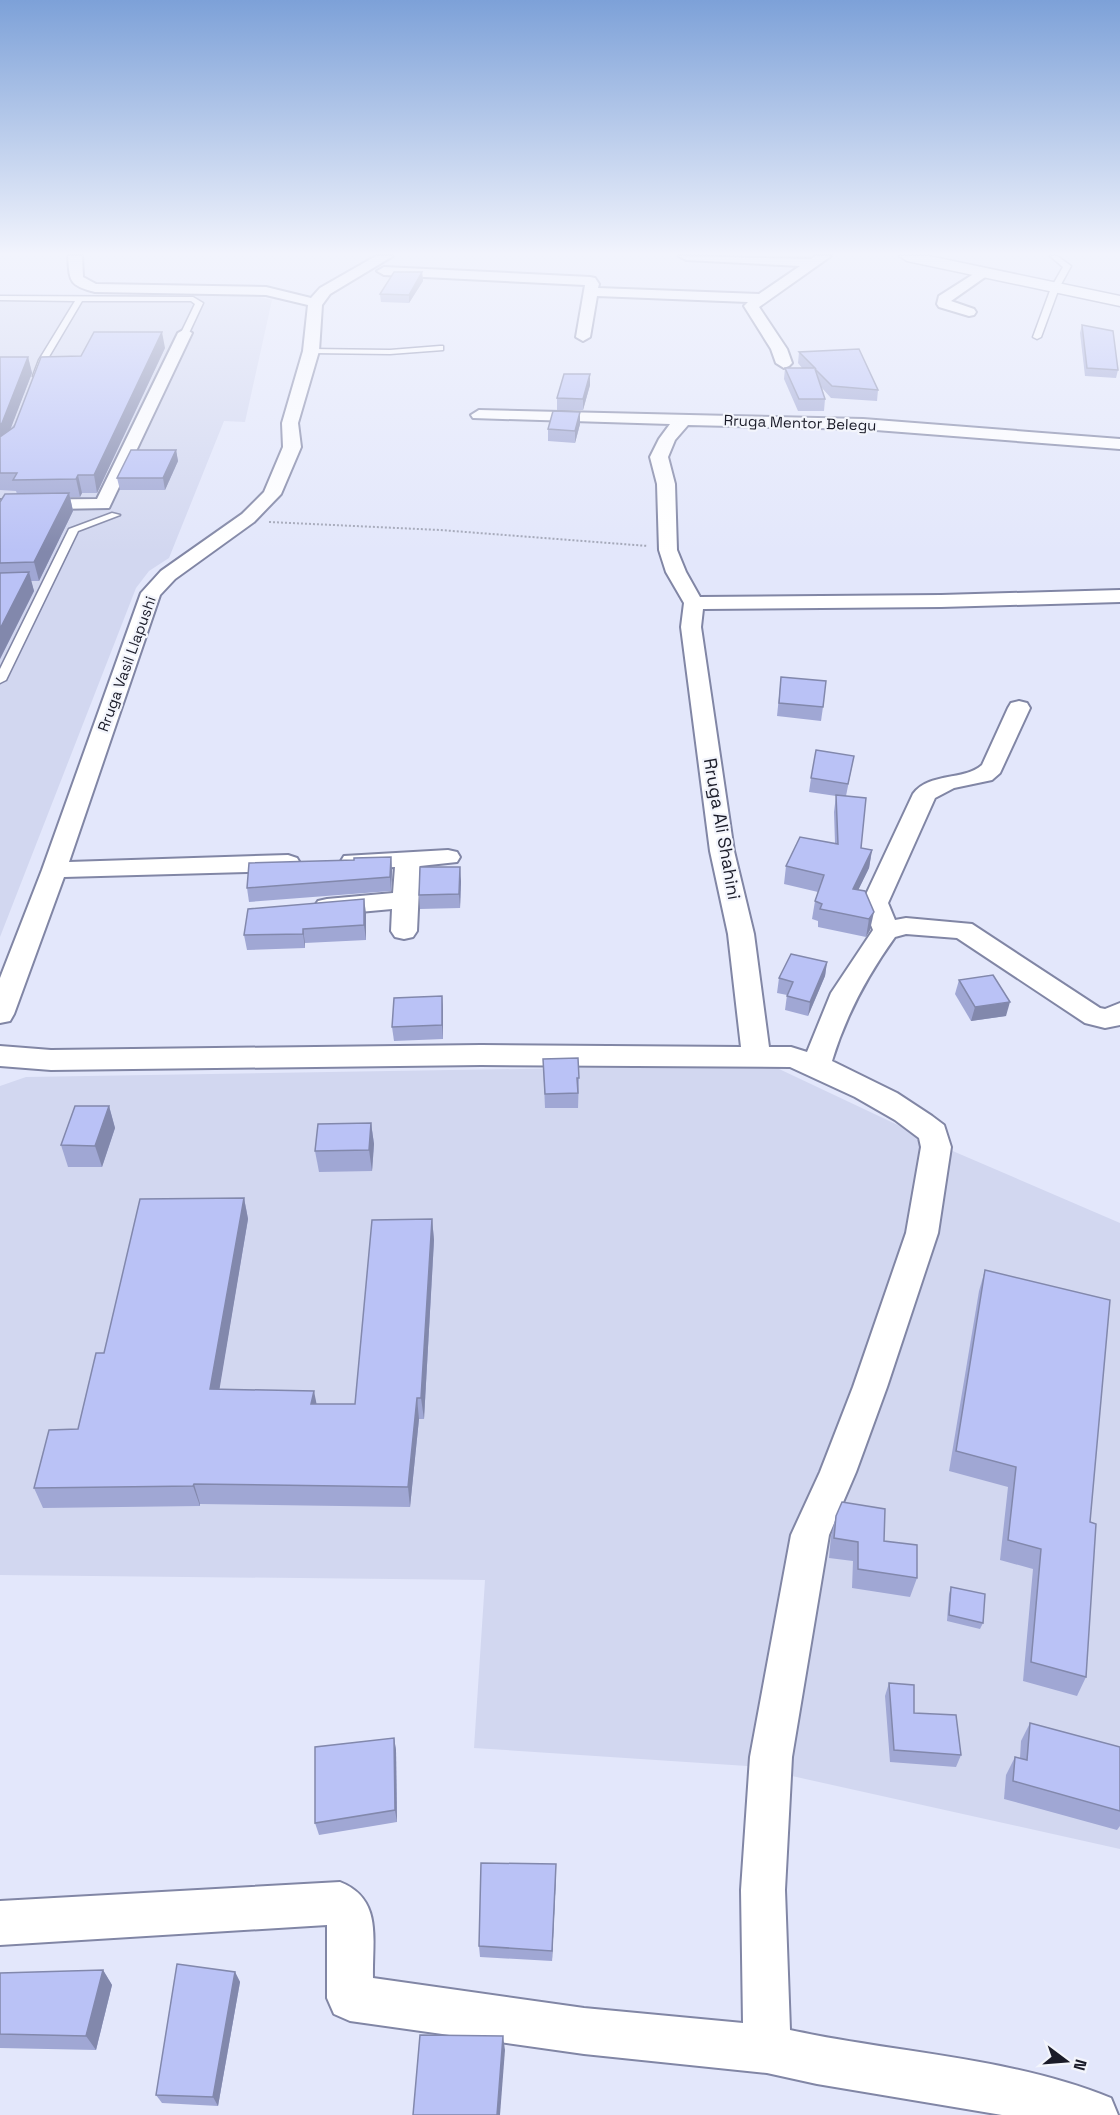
<svg xmlns="http://www.w3.org/2000/svg" width="1120" height="2115" viewBox="0 0 1120 2115" font-family="'Space Grotesk',sans-serif">
	<rect width="100%" height="100%" fill="#e3e7fb"/>
	<g fill="#d2d7f0">
		<polygon points="248,294 272,300 245,422 224,421 169,558 149,571 136,588 0,937 0,295"/>
		<polygon points="578,1068 777,1068 955,1152 1120,1223 1120,1849 747,1766 474,1748 485,1580 0,1575 0,1086 26,1077"/>
	</g>
	<g fill="none" stroke-linecap="round" stroke-linejoin="round">
		<g stroke="#8186a5" stroke-width="3">
			<g id="lane">
				<polygon points="1050,256 1057,256 1071,266 1059,288 1041,337 1037,339 1033,337 1051,288 1063,267"/>
				<polygon points="0,296 193,297 203,303 189,333 185,335 181,333 195,304 191,301 82,301 47,360 41,376 37,378 33,376 39,360 75,301 0,300"/>
				<polygon points="440,346 443,346 443,350 390,354 311,353 307,351 311,349 390,350"/>
				<polygon points="112,513 120,515 78,531 6,680 0,683 0,669 69,529"/>
			</g>
		</g>
		<g stroke="#8186a5" stroke-width="4">
			<g id="street">
				<path d="M68,256h14l1,21 13,7 170,3 45,11 9,-10 56,-32h17l-63,38 -8,11 -3,46 -21,72 3,24 -20,47 -27,28 -79,57 -15,16 -91,267 219,-7 9,3 3,5 -3,5 -9,3 -224,6 -50,137 -4,7 -10,2v-45l42,-108 99,-277 20,-22 81,-57 22,-22 19,-45 -1,-24 21,-72 5,-46 -42,-10 -171,-3c-27,-7 -25,-11 -27,-36z"/>
				<polygon points="679,256 811,259 815,256 831,256 759,307 787,349 792,363 789,366 784,368 776,363 771,349 744,306 748,302 597,296 590,337 583,341 576,337 585,285 384,275 377,271 384,267 590,277 595,278 599,284 598,288 759,294 800,266 686,260"/>
				<polygon points="983,268 990,272 988,275 951,301 974,309 976,312 974,315 969,316 939,307 937,304 939,296"/>
				<polygon points="185,329 192,333 109,508 0,510 0,500 97,499 178,333"/>
				<path d="M479,410l384,9 257,20v10l-257,-20 -175,-4 -13,15 -7,17 7,27 2,66 9,22 14,25 241,-2 179,-5v12l-179,5 -238,2 -2,18 33,224 20,83 15,113h22l16,5 24,-59 42,-63 -11,-27 51,-109c16,-22 51,-13 69,-29l26,-57 3,-5 8,-2 8,2 3,5 -30,65 -8,7 -38,8 -19,10 -47,105 7,17 11,-2 66,6 128,84 5,1 15,-6v22l-15,3 -20,-5 -128,-85 -51,-4 -11,3c-28,39 -49,78 -63,124l65,32 35,23 12,9 7,22 -13,86 -51,154 -31,85 -27,63 -37,222 -7,133 5,140c105,23 221,27 321,68l7,17h-116l-185,-31 -50,-11 -183,-19 -234,-33 -16,-7 -7,-16v-73l-327,20v-44l340,-19c43,17 32,57 33,96l211,30 159,15 -2,-133 9,-133 41,-222 29,-63 33,-85 53,-154 15,-86 -2,-9 -24,-18 -40,-23 -65,-30 -309,-2 -430,5 -51,-4v-20l51,4 430,-5 260,2 -13,-113 -18,-83 -29,-224 3,-24 -18,-31 -7,-22 -2,-66 -7,-27 9,-18 11,-15 -197,-6 -2,-3z"/>
				<polygon points="448,850 457,852 460,857 457,862 420,866 417,931 413,937 404,939 395,937 391,931 392,909 327,915 318,913 314,907 318,901 327,899 393,893 395,867 353,869 344,866 341,861 344,856"/>
			</g>
		</g>
		<g stroke="#8186a5" stroke-width="3">
			<polygon id="secondary" points="899,256 929,256 1120,296 1120,306 907,261"/>
		</g>
		<polyline stroke="#a2a6b7" stroke-width="2" stroke-dasharray="2 2" stroke-linecap="butt" points="269,522 440,530 648,546"/>
		<use href="#lane" fill="#fff" fill-rule="evenodd"/>
		<use href="#street" fill="#fff" fill-rule="evenodd"/>
		<use href="#secondary" fill="#fff" fill-rule="evenodd"/>
	</g>
	<g fill="#a0a7d4">
		<polygon points="422,272 423,281 409,303 381,302 380,294"/>
		<polygon points="1082,325 1118,370 1116,378 1085,376 1080,333"/>
		<polygon points="165,348 97,493 82,493 80,497 70,497 73,511 39,581 31,581 34,591 0,659 0,502 17,494 16,491 0,490 0,357 28,357 32,373 10,429 81,356"/>
		<polygon points="799,352 878,390 877,401 831,398 822,388 825,399 824,411 798,411 784,379 785,368 802,368 798,363"/>
		<polygon points="590,385 583,410 557,410 557,398"/>
		<polygon points="580,424 575,443 548,441 548,429"/>
		<polygon points="176,450 178,461 165,490 120,490 117,478"/>
		<polygon points="781,677 823,707 821,721 777,716"/>
		<polygon points="854,756 846,796 861,848 872,850 869,868 858,890 865,891 870,930 866,937 818,927 818,921 812,919 815,901 818,892 784,884 786,866 835,843 834,812 836,796 809,792 811,778"/>
		<polygon points="391,857 392,871 391,891 249,902 247,888 354,860"/>
		<polygon points="461,881 460,908 420,909 419,895"/>
		<polygon points="366,913 366,940 305,943 305,948 247,950 244,935"/>
		<polygon points="827,962 825,976 808,1016 785,1010 787,995 777,993 779,978"/>
		<polygon points="959,980 1006,1016 971,1021 955,994"/>
		<polygon points="442,996 443,1011 443,1039 394,1041 392,1027"/>
		<polygon points="543,1059 579,1078 578,1108 545,1108"/>
		<polygon points="109,1106 115,1128 102,1167 68,1167 61,1145"/>
		<polygon points="371,1123 374,1144 372,1171 319,1172 315,1151"/>
		<polygon points="244,1198 248,1219 219,1389 316,1404 355,1404 432,1219 434,1240 424,1419 419,1419 410,1507 200,1504 200,1506 43,1508 34,1488 78,1429 104,1353"/>
		<polygon points="985,1270 1090,1522 1086,1677 1077,1696 1023,1681 1033,1569 1000,1560 1008,1487 949,1471 979,1291"/>
		<polygon points="836,1516 884,1541 917,1578 910,1597 852,1588 853,1561 829,1558 831,1536"/>
		<polygon points="951,1587 983,1623 980,1629 947,1621 949,1594"/>
		<polygon points="889,1683 914,1713 961,1755 956,1767 890,1762 885,1696"/>
		<polygon points="1030,1723 1120,1747 1120,1826 1117,1830 1004,1799 1006,1775 1015,1757 1020,1758 1021,1741"/>
		<polygon points="394,1738 396,1750 397,1822 319,1835 315,1823"/>
		<polygon points="556,1875 552,1961 480,1957 479,1946"/>
		<polygon points="103,1970 112,1985 96,2050 0,2048 0,1973"/>
		<polygon points="235,1972 240,1982 218,2106 162,2103 156,2095"/>
	</g>
	<g fill="#8288ac">
		<polygon points="422,272 423,281 409,303 409,295"/>
		<polygon points="162,332 165,348 97,493 94,475"/>
		<polygon points="28,357 32,373 6,441 0,446 0,425"/>
		<polygon points="590,374 590,385 583,410 583,399"/>
		<polygon points="580,412 580,424 575,443 575,431"/>
		<polygon points="176,450 178,461 165,490 163,478"/>
		<polygon points="78,475 82,493 80,497 76,479"/>
		<polygon points="69,493 73,511 39,581 34,562"/>
		<polygon points="29,572 34,591 0,659 0,629"/>
		<polygon points="872,850 869,868 850,907 853,889"/>
		<polygon points="391,857 392,871 391,891 390,877"/>
		<polygon points="460,867 461,881 460,908 459,894"/>
		<polygon points="364,899 366,913 366,940 364,925"/>
		<polygon points="874,912 870,930 866,937 869,919"/>
		<polygon points="303,929 305,943 305,948 303,934"/>
		<polygon points="827,962 825,976 808,1016 810,1002"/>
		<polygon points="442,996 443,1011 443,1039 442,1025"/>
		<polygon points="1010,1002 1006,1016 971,1021 975,1007"/>
		<polygon points="109,1106 115,1128 102,1167 95,1146"/>
		<polygon points="371,1123 374,1144 372,1171 369,1150"/>
		<polygon points="244,1198 248,1219 216,1410 210,1389"/>
		<polygon points="432,1219 434,1240 424,1419 421,1398"/>
		<polygon points="314,1391 318,1411 311,1404"/>
		<polygon points="417,1398 419,1419 410,1507 408,1487"/>
		<polygon points="194,1484 200,1504 200,1506 193,1486"/>
		<polygon points="394,1738 396,1750 397,1822 395,1810"/>
		<polygon points="556,1864 556,1875 552,1961 552,1951"/>
		<polygon points="103,1970 112,1985 96,2050 86,2036"/>
		<polygon points="235,1972 240,1982 218,2106 213,2097"/>
		<polygon points="503,2036 505,2050 500,2115 497,2115"/>
	</g>
	<g fill="#bac2f6" stroke="#8288ac" stroke-width="1.5">
		<polygon points="394,272 422,272 409,295 380,294"/>
		<polygon points="1082,325 1113,331 1118,370 1087,368"/>
		<polygon points="94,332 162,332 94,475 78,475 76,479 13,480 17,473 0,473 0,437 14,427 41,357 81,356"/>
		<polygon points="859,349 878,390 832,386 815,369 825,399 799,399 785,368 815,368 799,352"/>
		<polygon points="0,357 28,357 2,423 0,425"/>
		<polygon points="564,374 590,374 583,399 557,398"/>
		<polygon points="553,411 580,412 575,431 548,429"/>
		<polygon points="131,450 176,450 163,478 117,478"/>
		<polygon points="69,493 34,562 0,563 0,502 5,494"/>
		<polygon points="29,572 0,629 0,573"/>
		<polygon points="781,677 826,681 823,707 779,703"/>
		<polygon points="816,750 854,756 848,784 811,778"/>
		<polygon points="836,795 866,798 861,848 872,850 853,889 865,891 874,912 869,919 820,909 822,904 815,901 824,875 786,866 800,837 838,844"/>
		<polygon points="391,857 390,877 247,888 249,863 354,860 354,858"/>
		<polygon points="420,867 460,867 459,894 419,895"/>
		<polygon points="364,899 364,925 303,929 303,934 244,935 248,909"/>
		<polygon points="791,954 827,962 810,1002 787,996 793,982 779,978"/>
		<polygon points="993,975 1010,1002 975,1007 959,980"/>
		<polygon points="442,996 442,1025 392,1027 394,998"/>
		<polygon points="578,1058 579,1078 577,1078 578,1093 545,1094 543,1059"/>
		<polygon points="75,1106 109,1106 95,1146 61,1145"/>
		<polygon points="371,1123 369,1150 315,1151 318,1124"/>
		<polygon points="244,1198 210,1389 314,1391 311,1404 355,1404 372,1220 432,1219 421,1398 417,1398 408,1487 194,1484 193,1486 34,1488 49,1430 78,1429 96,1353 104,1353 140,1199"/>
		<polygon points="985,1270 1110,1300 1090,1522 1096,1524 1086,1677 1031,1662 1041,1549 1008,1540 1016,1467 956,1451"/>
		<polygon points="842,1502 885,1509 884,1541 917,1545 917,1578 858,1569 858,1542 834,1538 836,1516"/>
		<polygon points="951,1587 985,1594 983,1623 949,1615"/>
		<polygon points="889,1683 914,1685 914,1713 956,1715 961,1755 894,1750"/>
		<polygon points="1030,1723 1120,1747 1120,1811 1013,1781 1015,1757 1027,1760"/>
		<polygon points="394,1738 395,1810 315,1823 315,1747"/>
		<polygon points="481,1863 556,1864 552,1951 479,1946"/>
		<polygon points="177,1964 235,1972 213,2097 156,2095"/>
		<polygon points="103,1970 86,2036 0,2034 0,1973"/>
		<polygon points="420,2035 503,2036 497,2115 413,2115"/>
	</g>
	<linearGradient id="sky" x2="0" y2="1"><stop stop-color="#7da1d8"/><stop offset="0.46" stop-color="#f2f4fd"/><stop offset="1" stop-color="#f2f4fd" stop-opacity="0"/></linearGradient>
	<rect width="1120" height="552" fill="url(#sky)"/>
	<g text-anchor="middle" stroke-width="4.5" stroke-linejoin="round" paint-order="stroke">
		<g font-size="15" fill="#1a1b28" stroke="#f3f5fc">
			<text transform="translate(800 423) rotate(2)" y="5">Rruga Mentor Belegu</text>
			<text transform="translate(127 664) rotate(-70)" y="5">Rruga Vasil Llapushi</text>
		</g>
		<g font-size="18" fill="#1a1b28" stroke="#f3f5fc">
			<text transform="translate(722 829) rotate(80)" y="6">Rruga Ali Shahini</text>
		</g>
	</g>
	<g transform="translate(1066 2061) rotate(106)" stroke="#f3f5fc" stroke-width="4.5" paint-order="stroke">
	<path d="M0-4.5L10 22L0 15L-10 22Z" fill="#1a1b28"/>
	<text y="-9" font-size="16" font-weight="bold" text-anchor="middle" fill="#1a1b28">N</text>
	</g>
</svg>
